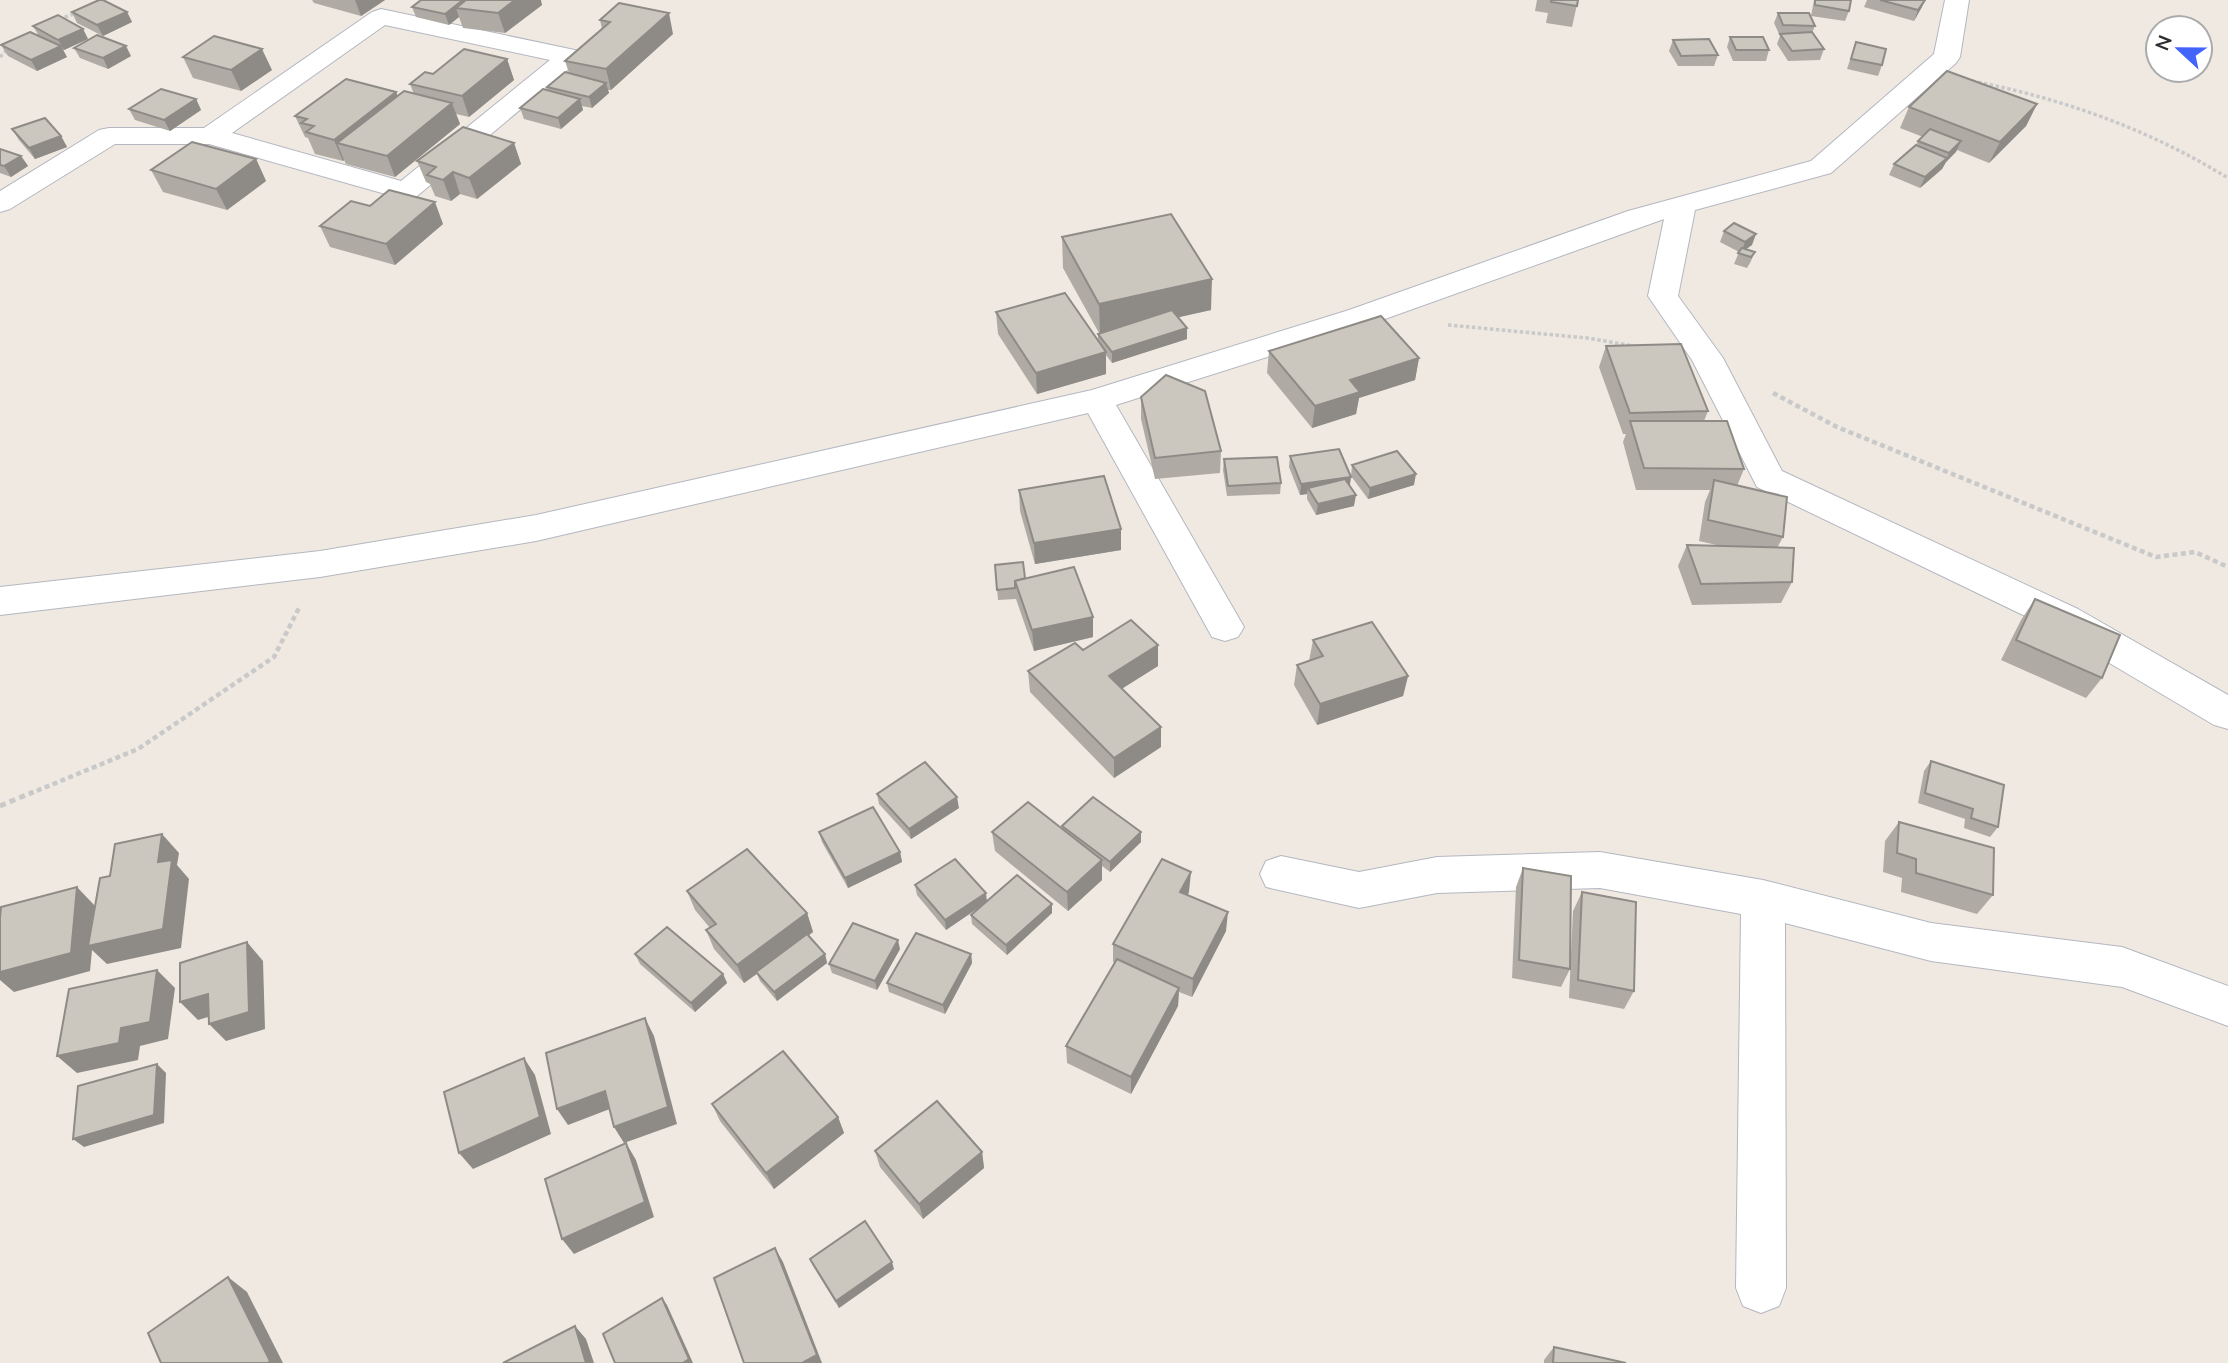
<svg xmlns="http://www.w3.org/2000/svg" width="2228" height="1363" viewBox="0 0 2228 1363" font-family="Mulish,sans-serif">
	<rect width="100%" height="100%" fill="#efe9e1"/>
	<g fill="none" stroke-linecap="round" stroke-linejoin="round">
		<g stroke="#b4b7c1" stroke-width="2">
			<g id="minor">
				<polygon points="1945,0 1969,0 1960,57 1956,63 1831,173 1695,210 1678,296 1723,358 1782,471 2078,609 2228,695 2228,729 2214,725 2052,629 1757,487 1692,360 1648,296 1664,219 1371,324 1116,405 1244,627 1238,637 1225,641 1212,637 1088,413 536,541 320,577 0,615 0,587 320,551 536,515 1092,390 1349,310 1628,211 1811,161 1934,54"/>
				<path d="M381,9l189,40 9,2 4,6 -167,140 -10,3 -10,-3 -187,-53h-94l-105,65 -10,3v-21l99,-61 10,-2h95l168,-116zM385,25l165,35 -149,121 -169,-48z"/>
				<polygon points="1600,852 1763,880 1931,923 2122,947 2228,986 2228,1026 2122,987 1931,961 1785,923 1786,1288 1779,1306 1761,1313 1743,1306 1736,1288 1741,914 1600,888 1437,893 1359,908 1266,887 1260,874 1266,861 1281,856 1359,872 1437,857"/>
			</g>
		</g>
		<g stroke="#c9c9c9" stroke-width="3.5" stroke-dasharray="3.5 2.5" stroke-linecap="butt">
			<polyline points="59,19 77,13"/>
			<polyline points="0,57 7,50"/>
			<path d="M1972,81c92,18 176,48 256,97"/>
			<polyline points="1448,325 1587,338 1634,346"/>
		</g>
		<g stroke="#c9c9c9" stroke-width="4.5" stroke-dasharray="5 3.5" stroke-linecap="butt">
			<polyline points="1773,393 1837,427 2156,557 2195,552 2228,567"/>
			<polyline points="29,794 138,749 274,657 300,606"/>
		</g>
		<polyline stroke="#c9c9c9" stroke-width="5" stroke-dasharray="6 4.5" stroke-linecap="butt" points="0,806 33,792"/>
		<use href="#minor" fill="#fff" fill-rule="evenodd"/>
	</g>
	<g fill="#afaba4">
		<polygon points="312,0 385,0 361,16 314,3"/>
		<polygon points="1537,0 1578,0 1572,27 1546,23 1548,13 1535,11"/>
		<polygon points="1814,0 1851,0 1849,11 1845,21 1811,16"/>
		<polygon points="1867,0 1925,0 1914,21 1864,7"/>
		<polygon points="542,5 505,33 463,28 459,17 449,25 416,17 412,7"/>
		<polygon points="72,12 127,12 132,22 103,36 77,23"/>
		<polygon points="1778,13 1815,26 1812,33 1824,49 1820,60 1788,61 1777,44 1780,36 1774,23"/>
		<polygon points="600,20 673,34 611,90 608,90 609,93 592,108 582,106 583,110 561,129 524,119 520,108 548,91 547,87 569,73 565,61 602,29"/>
		<polygon points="33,26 83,29 88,39 64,50 63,50 67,57 37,71 8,56 1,45 39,36"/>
		<polygon points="1730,37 1769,50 1766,61 1733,61 1727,47"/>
		<polygon points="1673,40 1718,55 1714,66 1678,66 1669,51"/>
		<polygon points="1856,42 1882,65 1878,76 1847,69"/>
		<polygon points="74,48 131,56 108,69 80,58"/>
		<polygon points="183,57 272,70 241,91 193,78"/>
		<polygon points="507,59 514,80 469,117 456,114 460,124 395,177 346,164 344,160 343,161 315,154 308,138 305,137 295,116 396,92 398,96 414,94 410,84 433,74"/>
		<polygon points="196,99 201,110 170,131 135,120 129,109"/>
		<polygon points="2037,104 2026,126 1989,163 1957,150 1946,162 1942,169 1920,188 1889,175 1894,164 1916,145 1918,141 1923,137 1900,128 1909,107"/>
		<polygon points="12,129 61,136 67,147 35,159 19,140"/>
		<polygon points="514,143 521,164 477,199 460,194 451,201 435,196 430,184 426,182 417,161"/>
		<polygon points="0,149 21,156 28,166 11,177 0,173"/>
		<polygon points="256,159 266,181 227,210 163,192 151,170"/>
		<polygon points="443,224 395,265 330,247 320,226"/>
		<polygon points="1724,231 1752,245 1745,249 1755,252 1750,263 1747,268 1734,264 1739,252 1720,242"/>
		<polygon points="1062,237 1211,310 1178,317 1187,328 1187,339 1112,363 1106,355 1106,374 1037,394 998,334 996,312 1098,340 1098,334 1099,333 1063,268"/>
		<polygon points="1606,346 1708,411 1704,421 1744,469 1737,486 1783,537 1777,548 1792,582 1781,603 1692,605 1678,566 1687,545 1721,546 1699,541 1705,502 1710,490 1636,490 1623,442 1626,434 1623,434 1599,367"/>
		<polygon points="1269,351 1419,358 1415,380 1359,398 1356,414 1312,428 1267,373"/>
		<polygon points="1141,397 1221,451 1220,473 1155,479 1141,419"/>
		<polygon points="1290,456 1351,476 1352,465 1414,485 1368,499 1351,476 1350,486 1354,506 1316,515 1307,499 1307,494 1300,495 1289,467"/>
		<polygon points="1224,459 1281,483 1280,494 1227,496 1223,470"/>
		<polygon points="1019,490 1121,550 1035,564 1020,511"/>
		<polygon points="995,565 1025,578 1093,637 1034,651 1016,599 998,600"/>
		<polygon points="2035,599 2102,678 2086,698 2001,660 2021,620"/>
		<polygon points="1313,640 1408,676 1403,696 1317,725 1294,685 1297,665 1309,661"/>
		<polygon points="1083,650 1158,666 1122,688 1161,727 1161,747 1114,778 1030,692 1028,671"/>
		<polygon points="1931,761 1998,827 1990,837 1964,828 1965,819 1918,803 1924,771"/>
		<polygon points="877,794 959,808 911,839 879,804"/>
		<polygon points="1899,822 1993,895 1977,914 1901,892 1902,878 1883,872 1885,841"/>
		<polygon points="1062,826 1141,832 1141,842 1110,872 1102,866 1102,880 1068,911 995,851 992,832 1062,829"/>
		<polygon points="819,832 900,852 902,862 848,888 822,842"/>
		<polygon points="1523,868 1570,969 1561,987 1512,978 1516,887"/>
		<polygon points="915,885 987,901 1052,904 1052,913 1007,955 972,924 971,915 978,908 946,930 917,895"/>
		<polygon points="687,891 807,913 813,932 808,936 825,954 827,963 777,1001 760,981 757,974 744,983 714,949 706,930 710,928 695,910"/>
		<polygon points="1189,892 1188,895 1226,931 1192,997 1179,992 1178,1006 1131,1094 1067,1063 1066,1046 1115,963 1113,962 1113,944"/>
		<polygon points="1582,892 1634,991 1624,1009 1569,998 1573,911"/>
		<polygon points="900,949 877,990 832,973 829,964"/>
		<polygon points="635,954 723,974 727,983 695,1012 640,964"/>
		<polygon points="971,954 972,963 945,1014 889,992 887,983"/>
		<polygon points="712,1104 838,1117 844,1133 774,1189 720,1121"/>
		<polygon points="875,1151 982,1152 984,1168 923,1219 880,1167"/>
		<polygon points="810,1259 894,1269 839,1308 813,1266"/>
		<polygon points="1554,1347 1626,1363 1544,1363 1544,1360"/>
	</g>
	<g fill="#8e8b86">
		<polygon points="355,0 385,0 361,16"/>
		<polygon points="463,0 471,0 456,8 459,17 449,25 445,14"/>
		<polygon points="515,0 541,0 542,5 505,33 498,13"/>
		<polygon points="1925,0 1922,7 1914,21 1918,10"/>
		<polygon points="127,12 132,22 103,36 97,25"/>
		<polygon points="669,13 673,34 611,90 606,69"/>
		<polygon points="83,29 88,39 64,50 58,40"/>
		<polygon points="61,46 67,57 37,71 31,60"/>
		<polygon points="126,46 131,56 108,69 103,58"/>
		<polygon points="262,49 272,70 241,91 231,70"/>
		<polygon points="507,59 514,80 469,117 462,96"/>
		<polygon points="606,83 609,93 592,108 589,97"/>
		<polygon points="396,92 404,113 337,143 344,160 343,161 334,140"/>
		<polygon points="196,99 201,110 170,131 164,120"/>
		<polygon points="580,99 583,110 561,129 558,118"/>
		<polygon points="452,103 460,124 395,177 387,156"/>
		<polygon points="2037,104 2026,126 1989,163 2000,142"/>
		<polygon points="61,136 67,147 35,159 29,148"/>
		<polygon points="1961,141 1956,152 1946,162 1942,169 1920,188 1925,177 1946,159 1949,153"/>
		<polygon points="514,143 521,164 477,199 469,178"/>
		<polygon points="21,156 28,166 11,177 4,166"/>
		<polygon points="256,159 266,181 227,210 216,189"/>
		<polygon points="453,172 460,194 451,201 443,180"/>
		<polygon points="435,202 443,224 395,265 386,244"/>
		<polygon points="1756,234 1752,245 1741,253 1745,242"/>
		<polygon points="1212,279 1211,310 1100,335 1099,304"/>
		<polygon points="1187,328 1187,339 1112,363 1112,352"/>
		<polygon points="1106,352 1106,374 1037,394 1036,373"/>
		<polygon points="1419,358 1415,380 1359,398 1356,414 1312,428 1315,406 1350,380"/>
		<polygon points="1416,474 1414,485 1368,499 1370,488"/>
		<polygon points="1351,477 1349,488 1308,488 1307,494 1300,495 1301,484"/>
		<polygon points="1356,495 1354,506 1316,515 1318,504"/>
		<polygon points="1121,529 1121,550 1035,564 1034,543"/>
		<polygon points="1093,617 1093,637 1034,651 1032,630"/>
		<polygon points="1158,645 1158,666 1109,697 1109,676"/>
		<polygon points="1408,676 1403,696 1317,725 1320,704"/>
		<polygon points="1161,727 1161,747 1114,778 1114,758"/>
		<polygon points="957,797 959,808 911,839 909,829"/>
		<polygon points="1141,832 1141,842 1110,872 1110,862"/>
		<polygon points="162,834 179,853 177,865 189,879 181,948 107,964 92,950 90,971 14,992 0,980 0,972 77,887 95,906 158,862"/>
		<polygon points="900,852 902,862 848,888 845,878"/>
		<polygon points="1102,860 1102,880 1068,911 1067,892"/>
		<polygon points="1191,872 1189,892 1179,910 1180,892"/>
		<polygon points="986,893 987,902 946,930 945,920"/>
		<polygon points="1052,904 1052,913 1007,955 1006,945"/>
		<polygon points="1228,912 1226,931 1192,997 1193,979"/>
		<polygon points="807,913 813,932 744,983 737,965"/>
		<polygon points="898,940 900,949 877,990 875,981"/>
		<polygon points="247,942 263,961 265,1029 226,1041 209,1024"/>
		<polygon points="825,954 827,963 777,1001 774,992"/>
		<polygon points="971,954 972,963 945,1014 943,1005"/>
		<polygon points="157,970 175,988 168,1039 140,1046 138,1060 77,1073 57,1056 121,1028"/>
		<polygon points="723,974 727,983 695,1012 691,1003"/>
		<polygon points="1179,988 1178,1006 1131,1094 1131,1077"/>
		<polygon points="208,994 225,1012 198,1020 180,1002"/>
		<polygon points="645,1018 654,1036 677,1124 624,1143 614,1127"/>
		<polygon points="524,1058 535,1075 551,1134 473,1169 459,1153"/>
		<polygon points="157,1064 166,1073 164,1123 84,1147 73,1139"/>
		<polygon points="605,1091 615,1107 568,1125 557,1109"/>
		<polygon points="838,1117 844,1133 774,1189 766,1173"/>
		<polygon points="626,1143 636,1160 654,1217 574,1254 562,1239"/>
		<polygon points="982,1152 984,1168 923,1219 919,1204"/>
		<polygon points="775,1248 783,1262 822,1363 802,1363"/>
		<polygon points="892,1262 894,1269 839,1308 836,1301"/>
		<polygon points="228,1277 247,1292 283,1363 268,1363"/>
		<polygon points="662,1298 667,1305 693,1363 683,1363"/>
		<polygon points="575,1326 586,1339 594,1363 586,1363"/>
	</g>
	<g fill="#cbc7bf" stroke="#8e8b86" stroke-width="2">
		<polygon points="99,0 103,0 127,12 97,25 72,12"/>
		<polygon points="421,0 463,0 445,14 412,7"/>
		<polygon points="466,0 515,0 498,13 456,8"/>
		<polygon points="1551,0 1578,0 1577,6 1551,2"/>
		<polygon points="1815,0 1851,0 1849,11 1815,5"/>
		<polygon points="1880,0 1925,0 1918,10"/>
		<polygon points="619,3 669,13 606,69 565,61 610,22 600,20"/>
		<polygon points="1778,13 1809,13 1815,26 1783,25"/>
		<polygon points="58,15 83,29 58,40 33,26"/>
		<polygon points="30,32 61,46 31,60 1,45"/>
		<polygon points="1812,32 1824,49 1792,51 1780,34"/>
		<polygon points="97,35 126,46 103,58 74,48"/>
		<polygon points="214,36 262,49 231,70 183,57"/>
		<polygon points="1730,37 1763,37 1769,50 1736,50"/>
		<polygon points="1709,39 1718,55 1681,56 1673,40"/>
		<polygon points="1856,42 1886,49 1882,65 1851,59"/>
		<polygon points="464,49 507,59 462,96 410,84 425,72 433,74"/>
		<polygon points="1947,71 2037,104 2000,142 1909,107"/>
		<polygon points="565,72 606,83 589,97 547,87"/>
		<polygon points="346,79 396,92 334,140 306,132 314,126 301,123 307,119 295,116"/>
		<polygon points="161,89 196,99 164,120 129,109"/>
		<polygon points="543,89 580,99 558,118 520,108"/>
		<polygon points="404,91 452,103 387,156 337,143"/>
		<polygon points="45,118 61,136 29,148 12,129"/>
		<polygon points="463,127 514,143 469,178 453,172 443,180 427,175 436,167 417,161"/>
		<polygon points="1930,129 1961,141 1949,153 1918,141"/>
		<polygon points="192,142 256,159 216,189 151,170"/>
		<polygon points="1916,145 1947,158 1925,177 1894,164"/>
		<polygon points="0,149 21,156 4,166 0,165"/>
		<polygon points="389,190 435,202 386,244 320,226 351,201 370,206"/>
		<polygon points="1171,214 1212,279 1099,304 1062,237"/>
		<polygon points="1734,223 1756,234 1745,242 1724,231"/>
		<polygon points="1742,248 1755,252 1751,257 1738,253"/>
		<polygon points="1065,293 1106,352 1036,373 996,312"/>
		<polygon points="1172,310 1187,328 1112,352 1098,334"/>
		<polygon points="1381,316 1419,358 1350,380 1360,392 1315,406 1269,351"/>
		<polygon points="1681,344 1708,411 1630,413 1606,346"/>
		<polygon points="1166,375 1205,391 1221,451 1155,458 1141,397"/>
		<polygon points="1630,421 1727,421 1744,469 1644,468"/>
		<polygon points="1339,449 1351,477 1301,484 1290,456"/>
		<polygon points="1397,451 1416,474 1370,488 1352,465"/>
		<polygon points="1277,457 1281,483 1228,486 1224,459"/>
		<polygon points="1104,476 1121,529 1034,543 1019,490"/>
		<polygon points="1345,479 1356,495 1318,504 1308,488"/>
		<polygon points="1714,480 1787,497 1783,537 1708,520"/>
		<polygon points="1687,545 1794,548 1792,582 1701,584"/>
		<polygon points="1023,562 1025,578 1015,581 1015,588 997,590 995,565"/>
		<polygon points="1074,567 1093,617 1032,630 1015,581"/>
		<polygon points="2035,599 2120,635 2102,678 2016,640"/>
		<polygon points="1131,620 1158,645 1109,676 1161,727 1114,758 1028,671 1075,643 1083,650"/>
		<polygon points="1372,622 1408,676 1320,704 1297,665 1323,656 1313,640"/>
		<polygon points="1931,761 2004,785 1998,827 1971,818 1973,809 1925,793"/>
		<polygon points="925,762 957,797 909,829 877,794"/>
		<polygon points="1093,797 1141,832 1110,862 1062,826"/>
		<polygon points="1028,802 1102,860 1067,892 992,832"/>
		<polygon points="873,807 900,852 845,878 819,832"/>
		<polygon points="1899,822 1994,848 1993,895 1916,873 1916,859 1897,853"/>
		<polygon points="162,834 158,862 172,860 163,929 88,946 100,878 110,876 115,844"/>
		<polygon points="747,849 807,913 737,965 706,930 716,924 687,891"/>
		<polygon points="955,859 986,893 945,920 915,885"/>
		<polygon points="1162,859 1191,872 1180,892 1228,912 1193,979 1113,944"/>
		<polygon points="1523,868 1571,876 1570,969 1519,960"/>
		<polygon points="1017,875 1052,904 1006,945 971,915"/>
		<polygon points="77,887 71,953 0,972 0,918 1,907"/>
		<polygon points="1582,892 1636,902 1634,991 1578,980"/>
		<polygon points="853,923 898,940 875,981 829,964"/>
		<polygon points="667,927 723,974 691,1003 635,954"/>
		<polygon points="916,933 971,954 943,1005 887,983"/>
		<polygon points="807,934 825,954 774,992 756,972"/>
		<polygon points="247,942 249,1012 209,1024 208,994 180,1002 180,963"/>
		<polygon points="1117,959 1179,988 1131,1077 1066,1046"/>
		<polygon points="157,970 150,1022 121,1028 119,1043 57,1056 69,989"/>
		<polygon points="645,1018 668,1107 614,1127 605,1091 557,1109 546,1053"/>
		<polygon points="783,1051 838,1117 766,1173 712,1104"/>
		<polygon points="524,1058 540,1117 459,1153 444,1092"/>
		<polygon points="157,1064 154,1115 73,1139 78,1086"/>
		<polygon points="937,1101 982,1152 919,1204 875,1151"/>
		<polygon points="626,1143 645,1202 562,1239 545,1179"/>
		<polygon points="865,1221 892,1262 836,1301 810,1259"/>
		<polygon points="775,1248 817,1355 802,1363 744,1363 714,1278"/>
		<polygon points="228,1277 270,1361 268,1363 161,1363 148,1333"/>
		<polygon points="662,1298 689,1359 683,1363 615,1363 603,1334"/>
		<polygon points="575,1326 586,1363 503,1363"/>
		<polygon points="1554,1347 1626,1363 1553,1363"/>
	</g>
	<g transform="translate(2179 49) rotate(292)"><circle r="33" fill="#ffffff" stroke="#ababab" stroke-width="2"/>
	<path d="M0-5L12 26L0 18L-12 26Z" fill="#4264fb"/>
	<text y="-10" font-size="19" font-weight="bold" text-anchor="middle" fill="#2e2e2e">N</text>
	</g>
</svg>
